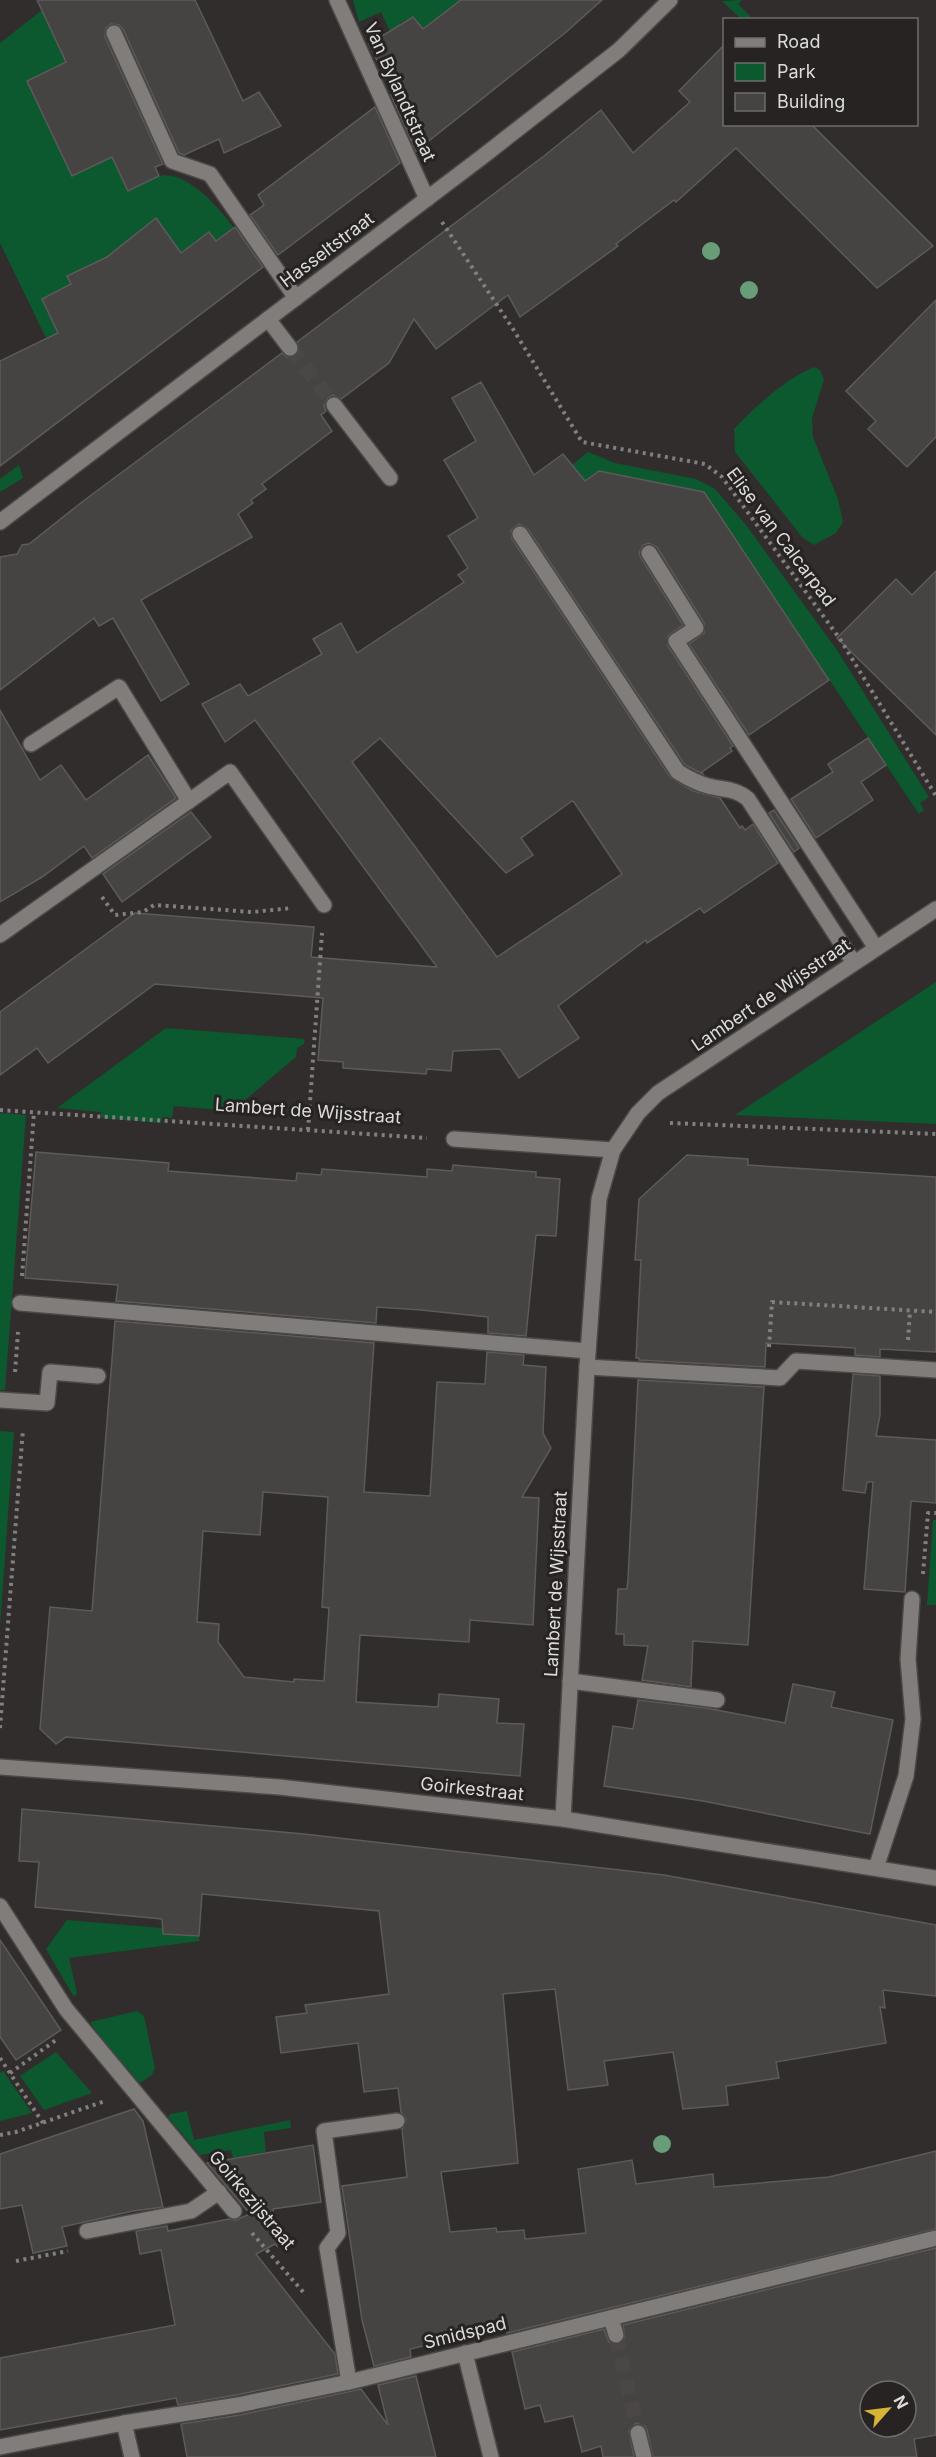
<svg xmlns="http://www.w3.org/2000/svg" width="936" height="2457" viewBox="0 0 936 2457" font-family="Inter,sans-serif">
	<rect width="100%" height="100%" fill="#302d2c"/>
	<g fill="#0c582f">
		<path d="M55,0l4,47 7,15 -39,19 45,95 40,-19 16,34c10,-5 21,-12 31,-15 28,-6 60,32 75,52l-18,13 -8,-9 -27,21 -12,-16 -7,4 -68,89 -36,-39 -16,8 16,34 -12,5 -46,-95v-200z"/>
		<polygon points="353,0 461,0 434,21 449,62 413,17 400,23 425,81 416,88 381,12 359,22"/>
		<polygon points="742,0 738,4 753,19 741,19 722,1"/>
		<path d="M814,367l6,3 4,10 -12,38 1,19 25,62 5,23 -7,11 -22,12 -12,-8 -67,-85 -1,-23c23,-24 50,-49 80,-62z"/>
		<polygon points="588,452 615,463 696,479 715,489 746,525 837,650 929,797 920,803 924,810 919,814 704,492 599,471 583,482 572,465"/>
		<polygon points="19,465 23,478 0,492 0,479"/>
		<polygon points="936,982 936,1124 735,1115"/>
		<polygon points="166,1028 305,1039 304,1044 297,1048 296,1057 244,1101 244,1112 174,1106 172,1118 162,1117 161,1123 101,1118 101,1112 57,1108"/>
		<polygon points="0,1113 26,1115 5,1390 0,1390"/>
		<polygon points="0,1431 14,1432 0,1626"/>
		<polygon points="933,1520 936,1520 936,1605 927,1605"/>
		<polygon points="67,1920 162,1928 163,1934 198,1935 200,1941 69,1958 77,1993 74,1997 46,1949"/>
		<polygon points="137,2011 144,2016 155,2068 152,2075 140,2083 101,2038 90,2022"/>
		<polygon points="56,2052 92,2093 44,2110 20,2076"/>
		<polygon points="3,2071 32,2113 0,2121 0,2073"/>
		<polygon points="187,2111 194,2140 290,2120 291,2128 264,2132 266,2152 233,2158 231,2150 200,2155 168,2117 170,2114"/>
	</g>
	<g fill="#464442" stroke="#5d5a59" stroke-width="1.5" fill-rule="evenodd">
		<polygon points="37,0 195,0 243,101 259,92 281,126 224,153 219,139 184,155 179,153 123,29 119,25 111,24 106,28 105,37 163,164 155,167 159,176 128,191 112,157 72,176 27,81 66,62"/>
		<polygon points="461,0 602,0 565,33 416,151 391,95 393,93 369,44 413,17 423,29"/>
		<polygon points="724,45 724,124 811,124 933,246 877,288 736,148 676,202 674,200 616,244 618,246 520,317 508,295 436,349 414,319 389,363 341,399 333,395 328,398 324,406 326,411 321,415 332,431 262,484 266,489 251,500 253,503 238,514 252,537 141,600 189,684 161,701 113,618 99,626 94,618 0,690 0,557 17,554 22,545 29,544 82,502 282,353 287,357 295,356 299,351 297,342 544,156 601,110 633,153 690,102 679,91"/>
		<polygon points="375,107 400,163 278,255 250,215 264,205 258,195"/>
		<polygon points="156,218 181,253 209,232 216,241 235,227 263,267 0,466 0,361 58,333 42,299 71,284 67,276 107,257"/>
		<polygon points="936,300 936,437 907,467 868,429 876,421 846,391"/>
		<path d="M481,382l53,93 29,-21 22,27 14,-10 105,21 125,188 -80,55 -60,-91 15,-11v-10l-47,-76 -8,-4 -6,2 -4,8 2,5 42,67 -15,11v10l65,100 -3,2 2,3 -30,21 1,2 -18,-9 -157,-236 -9,-5 -8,6 1,9 158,238 23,14 27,7 20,30 2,-2 3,4 8,-6 25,39 -74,50 -4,-5 -53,35 -1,-3 -88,66 21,32 -60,40 -19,-29 -47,2 -2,20 -24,-2 -1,5 -83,-6v-6l-25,-2 5,-62 -168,-14 -107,79 -11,-15 -37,27v-63l135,-99 179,14 -3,30 126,10 -182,-247 -30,22 -23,-38 38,-20 8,12 74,-42 -9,-15 28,-16 16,30 107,-71 -6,-7 10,-7 -20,-32 30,-18 -34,-58 32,-19 -24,-43zM380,738l126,135 27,-18 -12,-17 51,-37 2,1 48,72 -125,83 -145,-195z"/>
		<polygon points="936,571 936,735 837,638 896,579 912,595"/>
		<polygon points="0,710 40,780 61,765 86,800 148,755 176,798 92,858 84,846 42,877 0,902"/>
		<polygon points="868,738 886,765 861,782 873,800 816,838 791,799 833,772 828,764"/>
		<polygon points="774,810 799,848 794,852 769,813"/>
		<polygon points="191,812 211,837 122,902 103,874"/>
		<polygon points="36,1152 169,1163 168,1171 296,1181 297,1173 321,1175 322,1169 427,1177 427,1169 452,1171 453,1165 536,1172 536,1177 560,1179 556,1236 536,1235 526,1336 488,1333 488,1317 421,1310 377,1307 376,1323 116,1301 118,1285 25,1278"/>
		<polygon points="687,1155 748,1159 748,1165 936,1177 936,1352 880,1349 880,1357 855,1355 855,1348 766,1343 765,1367 639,1360 639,1358 636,1358 641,1260 635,1260 639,1199"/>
		<path d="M115,1321l259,22 -10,149 66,4 7,-114 48,2 2,-32 37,3 -1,10 23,2 -3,66 8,15 -29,49 17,1 -6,127 -63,-5 -1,22 -109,-7 -4,67 82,5 1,-13 60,5 -2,24 27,1 -4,52 -454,-39 -10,7 -16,-15 10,-122 42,4zM263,1492l65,5 -6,110 7,1 -5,73 -30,-2v3l-50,-5 -26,-35 1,-18 -22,-2 6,-91 57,4z"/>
		<polygon points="853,1374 880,1376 880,1415 876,1436 936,1440 936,1503 911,1501 905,1592 864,1589 873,1482 867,1482 865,1493 843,1490"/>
		<polygon points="638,1380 764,1387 748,1645 693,1641 691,1687 642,1680 648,1646 624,1645 624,1634 616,1634 618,1589 627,1589 628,1579"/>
		<polygon points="793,1684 835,1692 831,1707 893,1720 870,1834 703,1801 604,1786 613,1726 633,1729 638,1700 706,1708 785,1723"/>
		<polygon points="22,1809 304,1834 664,1875 936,1925 936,1996 883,1990 885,2008 880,2007 886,2043 776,2062 779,2078 726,2086 728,2105 683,2109 673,2052 604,2061 608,2085 568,2090 555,1989 503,1994 518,2163 441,2172 450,2232 496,2228 497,2232 524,2230 525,2239 586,2233 578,2169 632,2160 636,2184 713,2174 714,2187 829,2177 936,2151 936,2229 507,2333 505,2327 410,2349 411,2357 374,2366 362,2320 342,2186 407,2177 402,2129 406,2119 401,2112 398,2088 364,2092 358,2043 281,2053 276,2017 307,2013 305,2005 389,1994 379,1911 202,1894 199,1936 163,1934 162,1919 35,1907 39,1862 19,1861"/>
		<polygon points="0,1940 61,2030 16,2060 0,2037"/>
		<polygon points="134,2109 143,2121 163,2207 133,2211 62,2227 67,2246 33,2253 22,2205 0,2209 0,2154"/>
		<polygon points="313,2145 321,2202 273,2209 277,2246 275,2244 256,2254 335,2354 338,2374 236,2395 178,2405 176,2398 0,2430 0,2358 175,2325 161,2250 140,2254 136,2231 167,2226 168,2231 229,2219 236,2220 250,2214 207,2163"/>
		<path d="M936,2248v187l-22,4 3,18h-264l-6,-27 -2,-4 -9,-3 -7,8 5,26h-31l-2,-11 -19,6 -9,-36 -28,6 -5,-17 -15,4 -13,-57 92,-23 5,13 9,2 7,-6 -2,-13zM870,2391h36v36h-36z"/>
		<polygon points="416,2376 436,2457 187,2457 181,2424 240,2415 361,2389 388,2425 378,2385"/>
	</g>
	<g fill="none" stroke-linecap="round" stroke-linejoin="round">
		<g stroke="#4a4746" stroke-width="15" stroke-dasharray="15 8" stroke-linecap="butt">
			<polyline points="290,348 334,405"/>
			<polyline points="616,2335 638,2433"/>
		</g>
		<g stroke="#4b4848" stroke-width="18">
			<g id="minor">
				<polyline points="337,0 427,199"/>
				<polyline points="114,33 172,161 210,174 296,298"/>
				<polyline points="268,319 290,348"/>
				<polyline points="334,405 390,478"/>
				<polyline points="0,522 482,157 619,50 670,0"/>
				<path d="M520,534l158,238c10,6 19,11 30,14 15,4 27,2 40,13l106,164"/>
				<polyline points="649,553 696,628 676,641 876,948"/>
				<polyline points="31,744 119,687 189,801"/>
				<polyline points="0,935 230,772 324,905"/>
				<polyline points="454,1139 613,1150"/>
				<polyline points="20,1303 588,1351"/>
				<polyline points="587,1367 780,1378 796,1361 936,1370"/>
				<polyline points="0,1400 47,1403 50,1372 98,1376"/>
				<polyline points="570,1681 717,1700"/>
				<polyline points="0,1767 279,1787 563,1819 936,1878"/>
				<polyline points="563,1819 587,1367 599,1199 613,1150 638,1113 658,1093 936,909"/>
				<polyline points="876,1868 906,1776 913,1719 908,1659 912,1599"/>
				<polyline points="0,1906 66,2009 234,2211"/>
				<polyline points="87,2231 191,2211 219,2192"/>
				<polyline points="611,2318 616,2335"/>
				<polyline points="465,2353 491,2457"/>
				<polyline points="349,2382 327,2248 338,2233 324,2131 397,2121"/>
				<polyline points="124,2423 132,2457"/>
				<polyline points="638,2433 644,2457"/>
				<polyline points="0,2447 124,2423 238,2405 349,2382 936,2238"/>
			</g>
		</g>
		<g stroke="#82807f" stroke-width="4" stroke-dasharray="3 4.5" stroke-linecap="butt">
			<polyline points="442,222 513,329 582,442 705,464 722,477 840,639 936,796"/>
			<polyline points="102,897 115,915 143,912 154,905 252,912 292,908"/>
			<polyline points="0,1110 427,1138"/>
			<polyline points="670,1123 936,1134"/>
			<polyline points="308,1130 322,933"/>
			<polyline points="22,1276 34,1112"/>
			<polyline points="908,1340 910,1311"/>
			<polyline points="769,1347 772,1302 936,1312"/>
			<polyline points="15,1372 18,1332"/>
			<polyline points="923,1574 928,1513 936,1513"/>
			<polyline points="0,1728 23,1429"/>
			<polyline points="0,2058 43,2123"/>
			<polyline points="10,2073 56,2040"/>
			<polyline points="0,2135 16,2132 105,2101"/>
			<polyline points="252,2233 304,2293"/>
			<polyline points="16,2261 68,2251"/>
		</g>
		<use href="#minor" stroke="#807d7b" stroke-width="15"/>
	</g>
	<g fill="#689d78">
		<circle cx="711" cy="251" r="9"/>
		<circle cx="749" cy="290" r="9"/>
		<circle cx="662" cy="2144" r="9"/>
	</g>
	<g text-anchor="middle" stroke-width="6" stroke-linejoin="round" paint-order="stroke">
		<g font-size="18" fill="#dddbdb" stroke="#262322">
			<text transform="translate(400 92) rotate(66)" y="6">Van Bylandtstraat</text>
			<text transform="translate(327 250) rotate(-37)" y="6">Hasseltstraat</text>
			<text transform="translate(781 537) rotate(53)" y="6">Elise van Calcarpad</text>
			<text transform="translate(771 995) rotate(-34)" y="6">Lambert de Wijsstraat</text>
			<text transform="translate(308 1111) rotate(4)" y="6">Lambert de Wijsstraat</text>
			<text transform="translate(556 1584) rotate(-87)" y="6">Lambert de Wijsstraat</text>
			<text transform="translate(472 1789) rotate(6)" y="6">Goirkestraat</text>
			<text transform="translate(252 2200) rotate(50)" y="6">Goirkezijstraat</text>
			<text transform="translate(465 2333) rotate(-14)" y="6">Smidspad</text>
		</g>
	</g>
	<rect x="723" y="18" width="195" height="108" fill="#262322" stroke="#6f6d6c" stroke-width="1.5"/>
	<rect x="735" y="38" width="30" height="9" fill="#807d7b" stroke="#6f6d6c" stroke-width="1.5"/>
	<text x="777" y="48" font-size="18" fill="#dddbdb">Road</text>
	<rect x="735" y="63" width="30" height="18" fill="#0c582f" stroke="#6f6d6c" stroke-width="1.5"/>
	<text x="777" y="78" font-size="18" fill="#dddbdb">Park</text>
	<rect x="735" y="93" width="30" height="18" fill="#464442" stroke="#6f6d6c" stroke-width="1.5"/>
	<text x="777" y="108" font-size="18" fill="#dddbdb">Building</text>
	<g transform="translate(888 2409) rotate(62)"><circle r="28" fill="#262322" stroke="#6f6d6c" stroke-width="1.5"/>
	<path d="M0-4.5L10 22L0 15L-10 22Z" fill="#d7b434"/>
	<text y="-9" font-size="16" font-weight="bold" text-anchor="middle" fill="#dddbdb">N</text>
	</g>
</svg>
